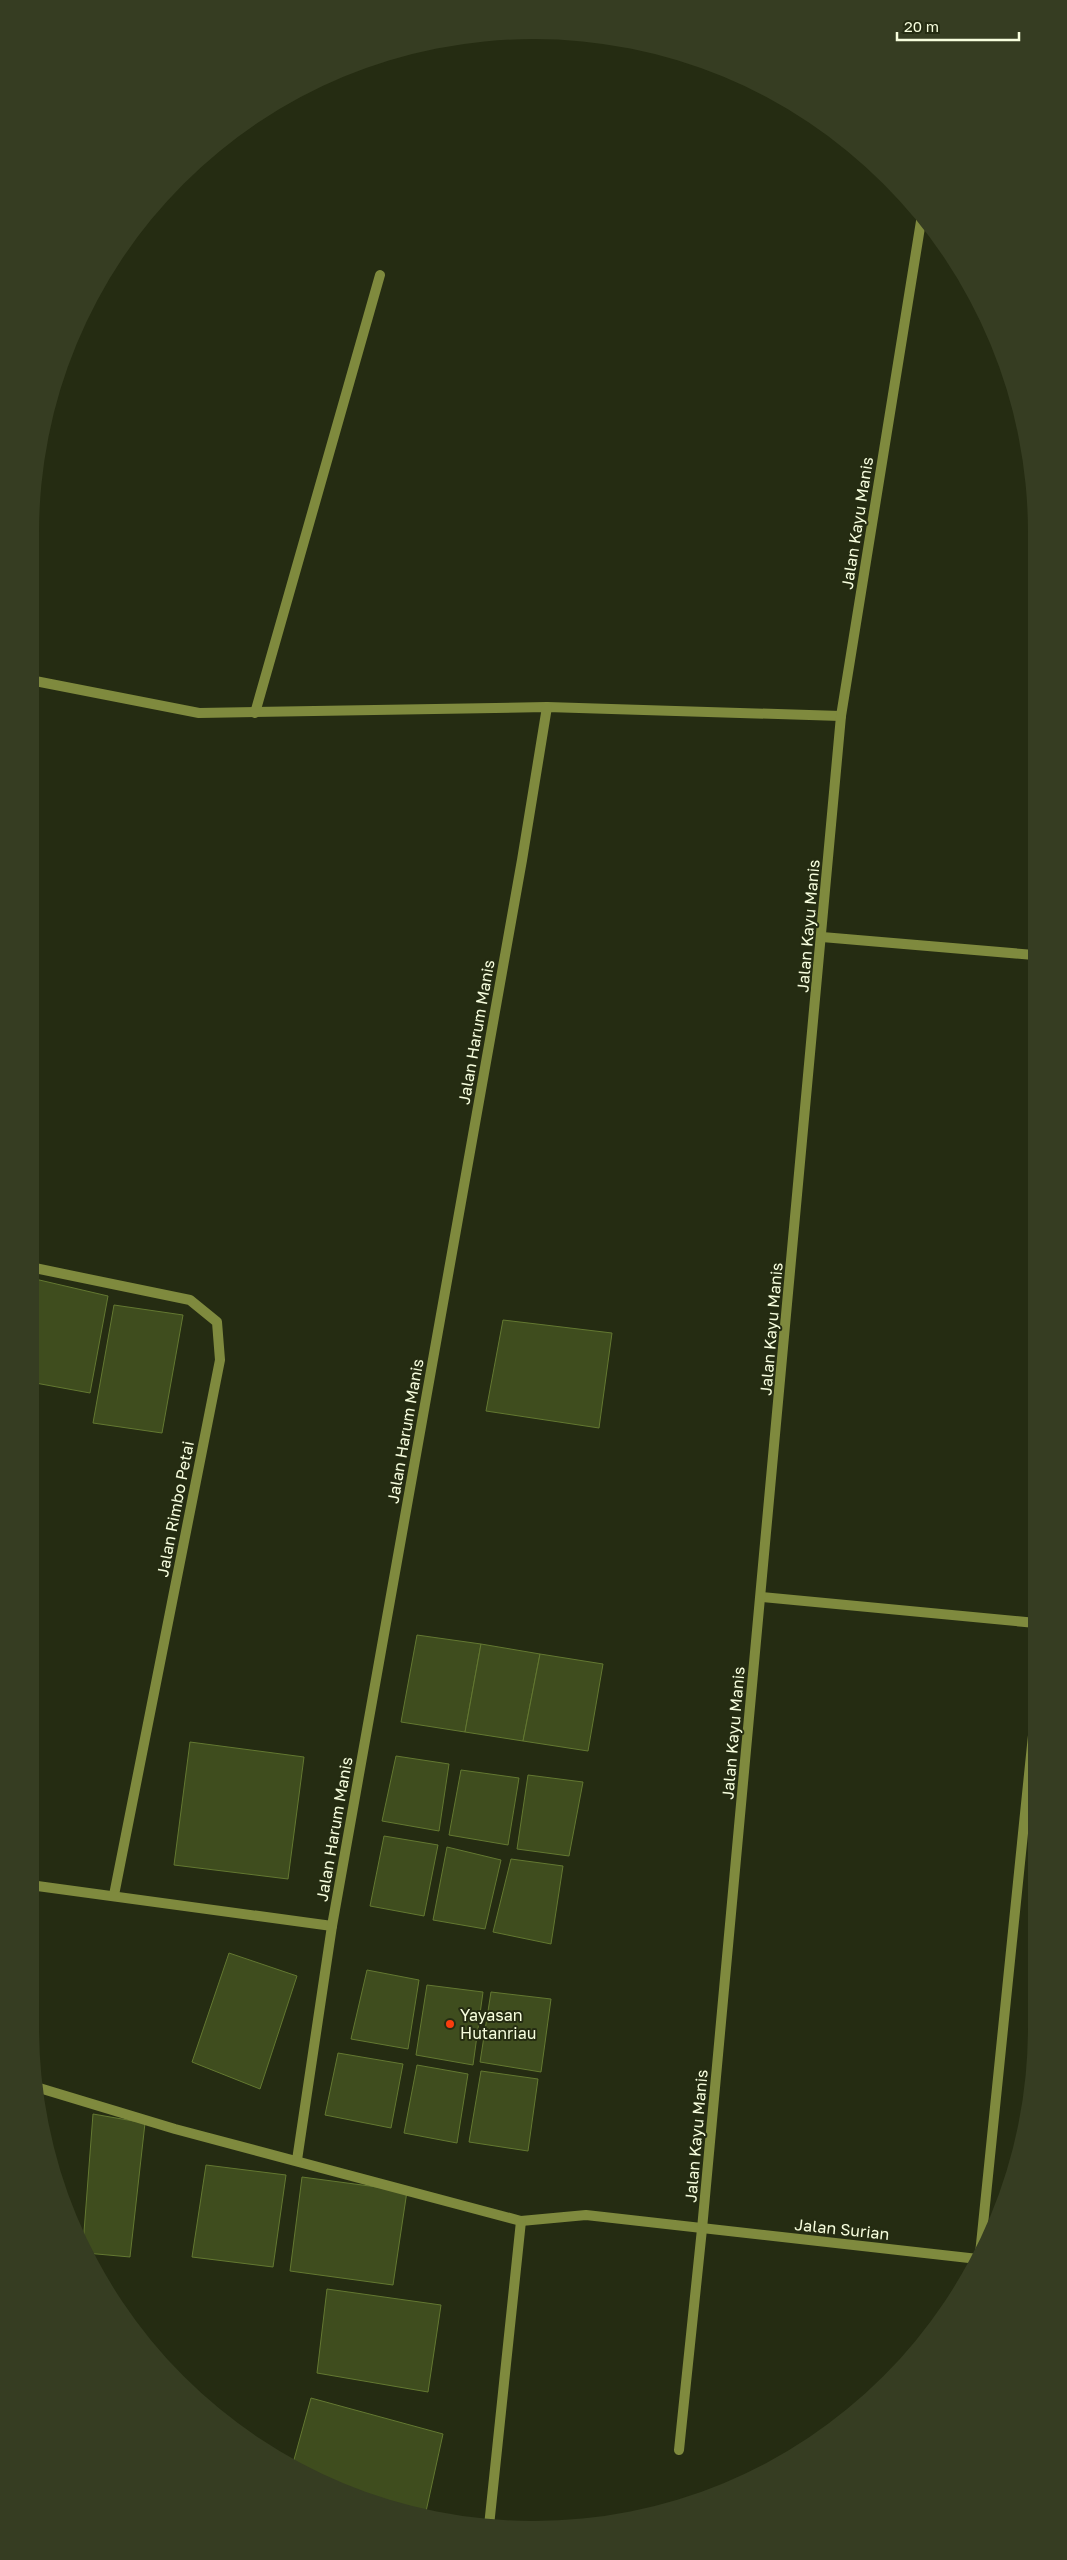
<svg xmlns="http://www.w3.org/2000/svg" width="1067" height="2560" viewBox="0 0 1067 2560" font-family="'Golos Text',sans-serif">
	<rect width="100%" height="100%" fill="#252c12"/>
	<g fill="#3f4d1e" stroke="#637831">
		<polygon points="35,1279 108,1296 90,1393 30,1382 30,1304"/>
		<polygon points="114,1305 183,1315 162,1433 93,1423"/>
		<polygon points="503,1320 612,1333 599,1428 486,1411"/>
		<polygon points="417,1635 481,1644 465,1732 401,1722"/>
		<polygon points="481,1644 540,1654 523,1741 465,1732"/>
		<polygon points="540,1654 603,1664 588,1751 523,1741"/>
		<polygon points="190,1742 304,1757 288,1879 174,1865"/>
		<polygon points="396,1756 449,1764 439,1831 382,1821"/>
		<polygon points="461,1770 519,1778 508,1845 449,1835"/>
		<polygon points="528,1775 583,1782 569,1856 517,1849"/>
		<polygon points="384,1836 438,1845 424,1916 370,1906"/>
		<polygon points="447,1847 501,1860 485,1929 433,1920"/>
		<polygon points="511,1859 563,1866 551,1944 493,1932"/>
		<polygon points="229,1953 297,1976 260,2089 192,2062"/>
		<polygon points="367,1970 419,1980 408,2049 351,2039"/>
		<polygon points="427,1985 483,1992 473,2065 416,2055"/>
		<polygon points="491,1992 551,1999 541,2072 480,2062"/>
		<polygon points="338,2053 403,2064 391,2128 325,2115"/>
		<polygon points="417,2065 468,2074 457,2143 404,2133"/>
		<polygon points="481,2071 538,2079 528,2151 469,2142"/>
		<polygon points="93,2114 145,2123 130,2257 86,2253 83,2245"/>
		<polygon points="206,2165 286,2175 273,2267 192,2257"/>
		<polygon points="302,2177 407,2191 393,2285 290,2271"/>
		<polygon points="327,2289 441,2305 428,2392 317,2373"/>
		<polygon points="311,2398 443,2434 425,2516 372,2503 292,2467"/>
	</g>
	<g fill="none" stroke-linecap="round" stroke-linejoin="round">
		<g stroke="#7f8a3e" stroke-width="10">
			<polyline points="30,680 199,713 547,707 841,716"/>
			<polyline points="255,713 380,275"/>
			<polyline points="822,937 1034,955"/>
			<polyline points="30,1267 190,1300 217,1322 220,1360 114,1895"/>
			<polyline points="761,1597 1036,1623"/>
			<polyline points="30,1885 332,1926"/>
			<polyline points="36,2087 175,2129 521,2221 586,2215 978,2259"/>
			<polyline points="297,2160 332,1926 522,860 547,707"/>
			<polyline points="980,2254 1036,1706"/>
			<polyline points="679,2450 702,2229 841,716 922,215"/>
			<polyline points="489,2526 521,2221"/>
		</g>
	</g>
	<circle fill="#fa3d0e" stroke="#252c12" stroke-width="2" cx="450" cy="2024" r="5"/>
	<g text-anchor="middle" stroke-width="4" stroke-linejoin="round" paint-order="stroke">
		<g font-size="16" fill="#f7fede" stroke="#252c12">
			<text transform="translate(857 523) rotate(-81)" y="6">Jalan Kayu Manis</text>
			<text transform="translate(808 926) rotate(-85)" y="6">Jalan Kayu Manis</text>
			<text transform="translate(476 1032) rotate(-80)" y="6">Jalan Harum Manis</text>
			<text transform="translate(771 1329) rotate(-85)" y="6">Jalan Kayu Manis</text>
			<text transform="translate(405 1431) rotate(-80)" y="6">Jalan Harum Manis</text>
			<text transform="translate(175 1509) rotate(-79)" y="6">Jalan Rimbo Petai</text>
			<text transform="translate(733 1733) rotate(-85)" y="6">Jalan Kayu Manis</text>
			<text transform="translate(334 1829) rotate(-80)" y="6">Jalan Harum Manis</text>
			<text transform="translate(696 2136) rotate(-85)" y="6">Jalan Kayu Manis</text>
			<text transform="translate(842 2229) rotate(6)" y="6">Jalan Surian</text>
		</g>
		<g font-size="16" fill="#f7fede" stroke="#252c12" text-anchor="start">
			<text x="460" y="2021">Yayasan<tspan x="460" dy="18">Hutanriau</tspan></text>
		</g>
	</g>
	<path d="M0 0H1067V2560H0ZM533 39H534A494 494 0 0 1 1028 533V2027A494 494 0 0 1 534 2521H533A494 494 0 0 1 39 2027V533A494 494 0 0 1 533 39Z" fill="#363d22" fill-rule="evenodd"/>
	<path d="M897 32v8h122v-8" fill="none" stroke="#f7fede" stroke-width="2.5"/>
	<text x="904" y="32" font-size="15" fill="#f7fede" stroke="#252c12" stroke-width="4" paint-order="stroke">20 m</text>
</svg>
